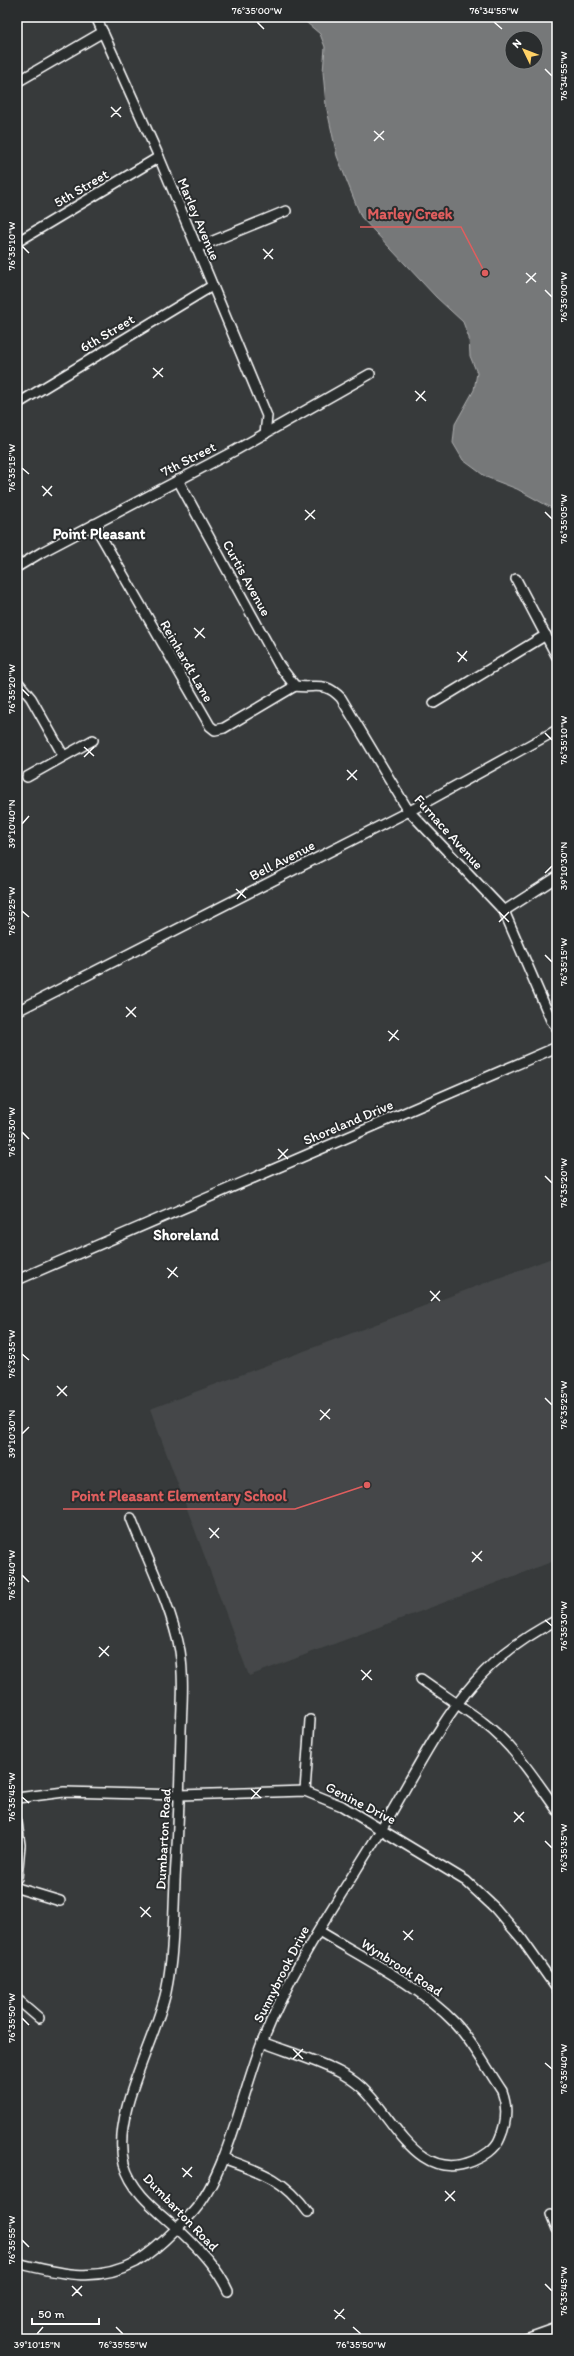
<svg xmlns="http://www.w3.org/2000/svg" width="574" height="2356" viewBox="0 0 574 2356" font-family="Itim,sans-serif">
	<rect width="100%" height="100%" fill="#373a3b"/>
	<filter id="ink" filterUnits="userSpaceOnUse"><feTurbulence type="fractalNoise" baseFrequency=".025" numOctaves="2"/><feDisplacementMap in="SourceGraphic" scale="8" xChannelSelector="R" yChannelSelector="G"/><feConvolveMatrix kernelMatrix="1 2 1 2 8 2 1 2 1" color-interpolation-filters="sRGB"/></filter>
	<g filter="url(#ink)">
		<polygon fill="#444748" points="557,1256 557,1560 249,1676 150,1409"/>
		<path fill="#767879" stroke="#adaeaf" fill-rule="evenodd" d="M300,17h257v494l-40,-22 -31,-12 -23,-17 -10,-17 2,-19 19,-34 3,-17 -7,-17 -1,-18 -6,-16 -27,-25 -75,-80 -24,-61 -11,-51 -3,-33 2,-25 -5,-13zM512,38h24v24h-24z"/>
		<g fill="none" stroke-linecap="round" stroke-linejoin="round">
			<g stroke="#fff" stroke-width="12">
				<g id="minor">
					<polyline points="96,17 159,157 267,416 265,434"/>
					<polyline points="17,82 103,32"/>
					<polyline points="17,242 159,157"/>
					<polyline points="196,248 286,211"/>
					<polyline points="17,404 212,286"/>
					<polyline points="178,480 279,665 295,686"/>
					<polyline points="94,524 210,726 215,730 224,728 295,686"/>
					<polyline points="17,567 42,552 236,450 370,374"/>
					<polyline points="516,579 557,657"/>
					<polyline points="17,681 31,698 63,755"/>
					<path d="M295,686c21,3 29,-6 46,12l67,112 96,101 47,109 6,8"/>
					<polyline points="434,703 546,635"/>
					<polyline points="27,777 93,740"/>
					<polyline points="504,911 557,877"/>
					<polyline points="17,1011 419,806 557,730"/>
					<polyline points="17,1280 557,1047"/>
					<path d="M131,1518c17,43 40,87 49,133 4,26 2,53 1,79 -1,44 -2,89 -5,133 -3,42 -1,87 -10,129 -11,50 -55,122 -42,172 8,29 34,47 55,66 19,18 38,37 49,61"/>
					<path d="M421,1679c21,15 43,29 63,44 30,23 51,56 73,87"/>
					<polyline points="305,1791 310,1720"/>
					<polyline points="17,1798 64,1792 180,1795 305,1791 342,1806 466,1881 495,1908 521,1938 557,1989"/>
					<polyline points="17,1822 20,1845 17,1878"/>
					<polyline points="17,1888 60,1901"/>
					<polyline points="17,1999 39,2018"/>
					<path d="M262,2042c26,10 55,18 79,31 9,5 20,13 27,21 29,30 52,89 105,67 10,-4 23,-12 27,-23 7,-16 8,-31 2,-47 -15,-22 -29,-49 -47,-68 -38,-39 -90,-64 -136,-92"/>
					<path d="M223,2158c38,14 60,20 85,54"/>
					<polyline points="551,2214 557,2229"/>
					<path d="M17,2263c42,10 78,21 119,-1 15,-9 27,-20 39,-32 6,-6 13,-12 19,-19 33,-38 49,-120 68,-168 30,-78 79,-147 122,-218 27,-45 56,-104 90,-142 23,-27 52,-47 83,-63"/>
					<polyline points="526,2339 557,2328"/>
				</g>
			</g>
			<use href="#minor" stroke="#2a2d2e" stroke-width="9"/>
		</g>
	</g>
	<path fill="none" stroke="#fff" stroke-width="1.5" d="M257,22l7,7M494,22l8,7M545,69l7,7M111,107l10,10M111,117l10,-10M374,131l10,9M374,141l10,-10M22,246l7,7M263,249l10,10M264,259l9,-10M526,273l10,9M526,283l10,-10M545,290l7,7M153,368l10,9M153,378l10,-10M415,391l11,10M416,401l9,-10M22,468l7,6M42,486l10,10M43,496l9,-10M305,510l10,9M545,512l7,7M305,520l10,-10M194,628l11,10M195,638l9,-10M457,652l10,9M458,662l9,-11M22,689l7,7M545,733l7,7M84,747l10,9M84,757l10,-10M347,770l10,10M347,780l10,-10M22,824l7,-8M545,873l7,-7M236,889l10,9M237,899l9,-11M22,911l7,6M499,912l10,10M499,922l10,-10M545,955l7,7M126,1007l10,10M126,1017l10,-10M388,1031l11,9M389,1041l9,-11M22,1132l7,7M278,1149l10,10M278,1159l10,-10M545,1176l7,7M167,1268l11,9M168,1278l9,-11M430,1291l10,10M431,1301l9,-10M22,1354l7,6M57,1386l10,10M57,1396l10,-10M545,1398l7,7M320,1410l10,9M320,1420l10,-11M22,1434l7,-7M209,1528l10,10M210,1538l9,-10M472,1552l10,9M472,1562l10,-11M22,1575l7,7M545,1620l7,6M99,1647l10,9M99,1657l10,-11M361,1670l11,10M362,1680l9,-10M251,1789l10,9M22,1797l7,6M251,1799l10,-11M514,1812l10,10M514,1822l10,-10M545,1841l7,7M140,1907l11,10M141,1917l9,-10M403,1931l10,9M404,1940l9,-10M22,2018l7,7M293,2049l10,10M293,2059l10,-10M545,2063l7,6M182,2168l10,9M183,2177l9,-10M445,2191l10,10M445,2201l10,-10M22,2240l7,7M545,2284l7,7M72,2286l10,10M72,2296l10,-10M334,2310l11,9M335,2319l9,-10M116,2327l7,7M353,2327l8,7M37,2334l6,-7"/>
	<g text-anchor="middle" stroke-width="4" stroke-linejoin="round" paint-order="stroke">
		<g font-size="14" fill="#fff" stroke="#2a2d2e">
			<text transform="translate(81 188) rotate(-31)" y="5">5th Street</text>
			<text transform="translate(199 219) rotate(67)" y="5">Marley Avenue</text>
			<text transform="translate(107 333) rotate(-31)" y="5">6th Street</text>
			<text transform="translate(188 459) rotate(-27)" y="5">7th Street</text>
			<text transform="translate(247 578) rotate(61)" y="5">Curtis Avenue</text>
			<text transform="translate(187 661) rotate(60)" y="5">Reinhardt Lane</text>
			<text transform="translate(449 832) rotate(48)" y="5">Furnace Avenue</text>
			<text transform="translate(282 860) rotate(-27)" y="5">Bell Avenue</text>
			<text transform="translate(348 1122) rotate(-23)" y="5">Shoreland Drive</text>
			<text transform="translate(361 1803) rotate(27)" y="5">Genine Drive</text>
			<text transform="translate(163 1839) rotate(-87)" y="5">Dumbarton Road</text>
			<text transform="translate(402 1967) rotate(33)" y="5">Wynbrook Road</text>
			<text transform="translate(281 1974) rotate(-63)" y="5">Sunnybrook Drive</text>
			<text transform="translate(181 2212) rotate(46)" y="5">Dumbarton Road</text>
		</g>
		<g font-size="15" font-weight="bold" fill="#fff" stroke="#2a2d2e">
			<text x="99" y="539">Point Pleasant</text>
			<text x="186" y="1240">Shoreland</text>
		</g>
	</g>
	<path fill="none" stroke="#e05e5e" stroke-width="1.5" d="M485 273L461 227H360M367 1485L295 1509H63"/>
	<g fill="#e05e5e" stroke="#2a2d2e" stroke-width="1.5">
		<circle cx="485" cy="273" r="4"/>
		<circle cx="367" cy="1485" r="4"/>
	</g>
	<g font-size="15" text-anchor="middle" font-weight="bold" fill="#e05e5e" stroke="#2a2d2e" stroke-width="4" stroke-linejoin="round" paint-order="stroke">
		<text x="410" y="219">Marley Creek</text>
		<text x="179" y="1501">Point Pleasant Elementary School</text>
	</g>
	<rect width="574" height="2356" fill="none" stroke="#2a2d2e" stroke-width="44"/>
	<g transform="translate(524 50) rotate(313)"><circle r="19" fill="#2a2d2e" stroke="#7f8182"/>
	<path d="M0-3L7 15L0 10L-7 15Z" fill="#ffd166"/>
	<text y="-6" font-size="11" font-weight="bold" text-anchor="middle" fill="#ffffff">N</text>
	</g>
	<path d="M32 2318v6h67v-6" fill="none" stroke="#ffffff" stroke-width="2"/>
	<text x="38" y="2318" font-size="12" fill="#ffffff" stroke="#2a2d2e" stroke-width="3" paint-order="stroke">50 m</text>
	<rect x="22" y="22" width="530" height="2312" fill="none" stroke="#fff" stroke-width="1.5"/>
	<g font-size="10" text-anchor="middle" fill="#fff">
		<text x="257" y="14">76°35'00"W</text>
		<text x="494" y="14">76°34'55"W</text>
		<text transform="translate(563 76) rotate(-90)" y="4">76°34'55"W</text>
		<text transform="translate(11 246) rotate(-90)" y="4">76°35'10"W</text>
		<text transform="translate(563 297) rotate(-90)" y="4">76°35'00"W</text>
		<text transform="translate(11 468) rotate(-90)" y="4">76°35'15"W</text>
		<text transform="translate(563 519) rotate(-90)" y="4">76°35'05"W</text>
		<text transform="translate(11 689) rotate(-90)" y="4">76°35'20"W</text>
		<text transform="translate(563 740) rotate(-90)" y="4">76°35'10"W</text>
		<text transform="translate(11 824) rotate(-90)" y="4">39°10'40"N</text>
		<text transform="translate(563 866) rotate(-90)" y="4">39°10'30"N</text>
		<text transform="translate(11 911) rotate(-90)" y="4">76°35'25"W</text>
		<text transform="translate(563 962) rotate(-90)" y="4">76°35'15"W</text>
		<text transform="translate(11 1132) rotate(-90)" y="4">76°35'30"W</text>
		<text transform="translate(563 1183) rotate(-90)" y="4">76°35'20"W</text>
		<text transform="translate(11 1354) rotate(-90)" y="4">76°35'35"W</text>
		<text transform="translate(563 1405) rotate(-90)" y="4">76°35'25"W</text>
		<text transform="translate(11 1434) rotate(-90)" y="4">39°10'30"N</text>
		<text transform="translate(11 1575) rotate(-90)" y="4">76°35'40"W</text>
		<text transform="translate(563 1626) rotate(-90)" y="4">76°35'30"W</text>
		<text transform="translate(11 1797) rotate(-90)" y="4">76°35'45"W</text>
		<text transform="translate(563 1848) rotate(-90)" y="4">76°35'35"W</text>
		<text transform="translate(11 2018) rotate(-90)" y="4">76°35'50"W</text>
		<text transform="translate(563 2069) rotate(-90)" y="4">76°35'40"W</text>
		<text transform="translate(11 2240) rotate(-90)" y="4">76°35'55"W</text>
		<text transform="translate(563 2291) rotate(-90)" y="4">76°35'45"W</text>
		<text x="37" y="2348">39°10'15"N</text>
		<text x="123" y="2348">76°35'55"W</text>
		<text x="361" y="2348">76°35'50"W</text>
	</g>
</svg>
